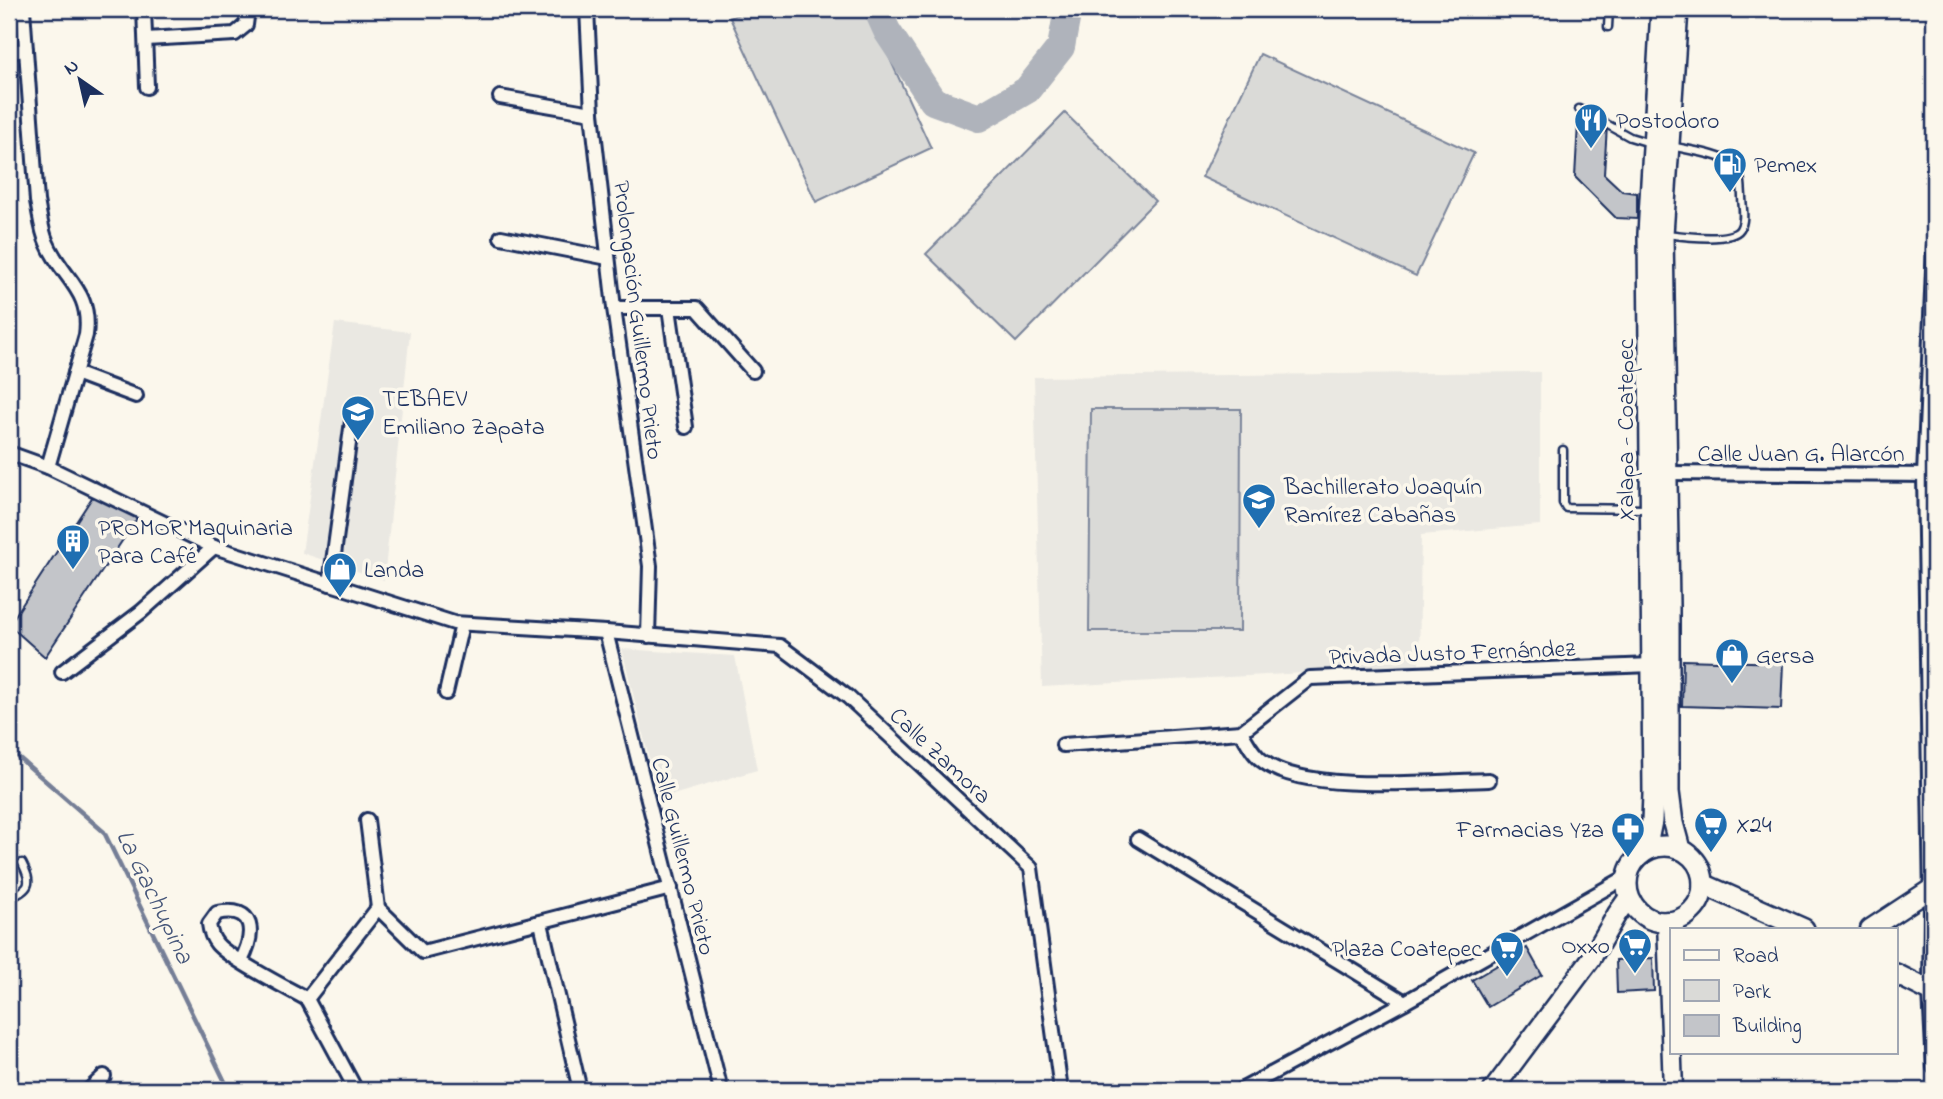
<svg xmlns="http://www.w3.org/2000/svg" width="1943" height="1099" viewBox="0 0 1943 1099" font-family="'Indie Flower',sans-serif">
	<rect width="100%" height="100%" fill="#fbf7ec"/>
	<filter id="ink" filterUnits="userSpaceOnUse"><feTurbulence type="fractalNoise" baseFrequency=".0143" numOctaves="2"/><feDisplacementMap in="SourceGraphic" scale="14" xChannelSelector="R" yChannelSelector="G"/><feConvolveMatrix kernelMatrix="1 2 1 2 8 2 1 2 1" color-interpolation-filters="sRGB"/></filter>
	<g filter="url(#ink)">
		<g fill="#eae8e2">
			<polygon points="335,323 410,332 384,580 302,553"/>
			<polygon points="1540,372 1540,525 1421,535 1419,667 1042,687 1034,377"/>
			<polygon points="622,649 735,656 757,770 659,799"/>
		</g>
		<g fill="#dadad7" stroke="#7a849a" stroke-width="2">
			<polygon points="750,9 867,9 931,148 816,202 730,18"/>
			<polygon points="1260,54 1474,153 1416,276 1202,177"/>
			<polygon points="1065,113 1155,201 1016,342 926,254"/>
			<polygon points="1091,409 1241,409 1240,631 1089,631"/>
		</g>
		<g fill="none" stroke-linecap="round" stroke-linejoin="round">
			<polyline stroke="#747e96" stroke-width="4.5" points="9,749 104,832 229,1090"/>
			<polyline stroke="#afb3bb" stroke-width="28" points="877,9 887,31 933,101 979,118 1027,90 1061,47 1068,9"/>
		</g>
		<g fill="#c3c5c9" stroke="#1b2f5e" stroke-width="2">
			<polygon points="1578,123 1607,126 1604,174 1622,191 1637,193 1637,219 1616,218 1575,177"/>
			<polygon points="93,496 138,517 45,657 9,625"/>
			<polygon points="1683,660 1783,663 1781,709 1682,706"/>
			<polygon points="1527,948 1542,975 1488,1007 1472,980"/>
			<polygon points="1653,958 1654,991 1617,993 1616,960"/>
		</g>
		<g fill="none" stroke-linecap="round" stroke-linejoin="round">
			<g stroke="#1b2f5e" stroke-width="11">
				<g id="lane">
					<polyline points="1608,27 1609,9"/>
					<polyline points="1579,109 1630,137 1650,143"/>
					<path d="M1666,234c16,2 65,9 74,-5 6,-9 2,-23 2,-33 -1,-11 0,-23 -8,-31 -12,-11 -47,-15 -63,-19"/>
					<polyline points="1563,450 1563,503 1566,508 1648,509"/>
					<path d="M9,899c21,-11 24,-14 13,-36"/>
				</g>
			</g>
			<g stroke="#1b2f5e" stroke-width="18">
				<g id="street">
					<path d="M23,9l14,192c3,14 4,29 10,42 16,37 45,47 39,92l-38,132"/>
					<polyline points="144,9 147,87"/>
					<polyline points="587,9 592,113 614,308 650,566 648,636"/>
					<polyline points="146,39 235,34 246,25 248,9"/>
					<polyline points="9,52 26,50"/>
					<polyline points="500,97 592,113"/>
					<polyline points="501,237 608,258"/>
					<polyline points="1934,247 1924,475 1931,902 1930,992 1934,1067"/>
					<polyline points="614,308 697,308 753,371"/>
					<polyline points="669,308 686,427"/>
					<polyline points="75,373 136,396"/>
					<polyline points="9,453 48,467 214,547 454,623 606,632 780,646 848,697 1031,868 1061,1090"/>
					<polyline points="1667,473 1934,475"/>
					<polyline points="330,584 352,421"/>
					<polyline points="606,632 721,1090"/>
					<polyline points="62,672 141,612 214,547"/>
					<polyline points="446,693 462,624"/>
					<path d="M1241,732c7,11 12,23 23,30 43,32 170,19 225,18"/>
					<polyline points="1063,745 1241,732 1310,678 1652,665"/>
					<polyline points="367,820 378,908"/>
					<polyline points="1138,839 1405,1002"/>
					<polyline points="378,908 423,952 671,888"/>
					<polyline points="541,923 580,1090"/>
					<path d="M241,961c14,-27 15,-56 -24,-48l-8,11c1,8 3,14 8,20 13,15 70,44 90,55"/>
					<polyline points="307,999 378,908"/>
					<polyline points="307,999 356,1090"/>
					<polyline points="89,1090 104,1076"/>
					<polyline points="1241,1090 1405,1002 1628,876"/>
				</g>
			</g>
			<g stroke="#1b2f5e" stroke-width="23">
				<g id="secondary">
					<polyline points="1667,921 1673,1090"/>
					<polyline points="1870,929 1934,887"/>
					<polyline points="1493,1090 1591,959 1617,914 1629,897"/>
				</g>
			</g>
			<g stroke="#1b2f5e" stroke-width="24">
				<g id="primary">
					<polyline points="1678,9 1663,234 1669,606 1669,792 1673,823 1680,849"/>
					<circle cx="1665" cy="884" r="38"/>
					<polyline points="1646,850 1652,821 1653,794 1648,234 1661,9"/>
					<polyline points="1703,884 1804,929"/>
					<polyline points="1896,974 1934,993"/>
				</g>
			</g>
			<use href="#lane" stroke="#fbf7ec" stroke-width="6"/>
			<use href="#street" stroke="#fbf7ec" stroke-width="12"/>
			<use href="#secondary" stroke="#fbf7ec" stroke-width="18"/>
			<use href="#primary" stroke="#fbf7ec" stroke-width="19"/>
		</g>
	</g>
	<defs>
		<g id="restaurant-pin" transform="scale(1.75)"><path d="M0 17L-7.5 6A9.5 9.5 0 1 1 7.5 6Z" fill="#1f6fb2" stroke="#fbf7ec"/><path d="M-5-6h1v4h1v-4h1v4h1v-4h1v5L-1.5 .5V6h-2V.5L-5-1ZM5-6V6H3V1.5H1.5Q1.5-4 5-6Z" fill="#fff"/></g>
		<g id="fuel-pin" transform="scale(1.75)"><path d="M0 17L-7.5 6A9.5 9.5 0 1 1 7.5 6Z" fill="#1f6fb2" stroke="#fbf7ec"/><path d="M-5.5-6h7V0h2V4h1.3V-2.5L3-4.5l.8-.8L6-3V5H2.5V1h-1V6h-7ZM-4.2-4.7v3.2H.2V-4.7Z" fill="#fff"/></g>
		<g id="school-pin" transform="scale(1.75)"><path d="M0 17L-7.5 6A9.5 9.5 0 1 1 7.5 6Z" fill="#1f6fb2" stroke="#fbf7ec"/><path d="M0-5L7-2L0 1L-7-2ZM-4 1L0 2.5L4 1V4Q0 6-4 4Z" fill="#fff"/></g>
		<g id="university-pin" transform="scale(1.75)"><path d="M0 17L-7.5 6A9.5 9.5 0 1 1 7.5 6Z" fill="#1f6fb2" stroke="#fbf7ec"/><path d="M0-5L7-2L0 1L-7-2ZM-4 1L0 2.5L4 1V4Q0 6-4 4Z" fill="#fff"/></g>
		<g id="building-pin" transform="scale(1.75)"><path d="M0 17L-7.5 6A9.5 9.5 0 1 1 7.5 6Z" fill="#1f6fb2" stroke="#fbf7ec"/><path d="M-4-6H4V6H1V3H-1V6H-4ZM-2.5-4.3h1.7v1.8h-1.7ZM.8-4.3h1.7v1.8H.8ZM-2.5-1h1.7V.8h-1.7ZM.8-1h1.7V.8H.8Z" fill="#fff"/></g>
		<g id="shop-pin" transform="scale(1.75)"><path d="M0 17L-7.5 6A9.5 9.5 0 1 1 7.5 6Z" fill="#1f6fb2" stroke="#fbf7ec"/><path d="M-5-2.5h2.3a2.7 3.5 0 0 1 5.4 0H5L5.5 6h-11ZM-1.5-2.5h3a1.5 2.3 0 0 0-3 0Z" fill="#fff"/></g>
		<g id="supermarket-pin" transform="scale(1.75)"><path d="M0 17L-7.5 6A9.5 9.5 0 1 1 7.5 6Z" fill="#1f6fb2" stroke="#fbf7ec"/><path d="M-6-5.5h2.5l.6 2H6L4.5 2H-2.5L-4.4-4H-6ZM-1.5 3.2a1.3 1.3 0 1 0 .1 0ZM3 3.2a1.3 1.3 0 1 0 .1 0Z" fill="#fff"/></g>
		<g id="pharmacy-pin" transform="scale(1.75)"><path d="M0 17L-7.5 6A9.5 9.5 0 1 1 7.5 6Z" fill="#1f6fb2" stroke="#fbf7ec"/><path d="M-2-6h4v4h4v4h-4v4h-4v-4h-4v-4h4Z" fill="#fff"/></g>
	</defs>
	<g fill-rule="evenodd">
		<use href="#restaurant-pin" x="1591" y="120"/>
		<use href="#fuel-pin" x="1730" y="164"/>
		<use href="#school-pin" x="358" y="412"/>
		<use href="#university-pin" x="1259" y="500"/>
		<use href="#building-pin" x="73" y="541"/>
		<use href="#shop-pin" x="340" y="569"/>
		<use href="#shop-pin" x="1732" y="655"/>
		<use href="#supermarket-pin" x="1711" y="824"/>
		<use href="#pharmacy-pin" x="1628" y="829"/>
		<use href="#supermarket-pin" x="1635" y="945"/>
		<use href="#supermarket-pin" x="1507" y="948"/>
	</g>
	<g text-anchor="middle" stroke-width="7" stroke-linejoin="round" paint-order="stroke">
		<g font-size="24" fill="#1b2f5e" stroke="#fbf7ec" text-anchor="start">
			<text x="1616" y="128">Postodoro</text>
			<text x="1754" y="172">Pemex</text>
			<text x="382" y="406">TEBAEV<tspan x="382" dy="28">Emiliano Zapata</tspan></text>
			<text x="1284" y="494">Bachillerato Joaquín<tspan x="1284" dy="28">Ramírez Cabañas</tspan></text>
			<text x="98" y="535">PROMOR Maquinaria<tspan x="98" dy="28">Para Café</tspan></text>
			<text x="364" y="577">Landa</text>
			<text x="1756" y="663">Gersa</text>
			<text x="1736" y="832">X24</text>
			<text x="1604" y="837" text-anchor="end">Farmacias Yza</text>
			<text x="1610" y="953" text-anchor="end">Oxxo</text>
			<text x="1482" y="956" text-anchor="end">Plaza Coatepec</text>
		</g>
		<g font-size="24" fill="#1b2f5e" stroke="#fbf7ec">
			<text transform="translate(639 320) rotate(83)" y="8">Prolongación Guillermo Prieto</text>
			<text transform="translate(1625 430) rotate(-90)" y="8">Xalapa - Coatepec</text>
			<text x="1801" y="461">Calle Juan G. Alarcón</text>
			<text transform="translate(1452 652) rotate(-2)" y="8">Privada Justo Fernández</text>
			<text transform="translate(941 755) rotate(43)" y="8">Calle Zamora</text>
			<text transform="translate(684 856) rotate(76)" y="8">Calle Guillermo Prieto</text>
		</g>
		<g font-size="26" font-style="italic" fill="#47577a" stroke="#fbf7ec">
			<text transform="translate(156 896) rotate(64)" y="9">La Gachupina</text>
		</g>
	</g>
	<rect width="1943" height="1099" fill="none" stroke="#fbf7ec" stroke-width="35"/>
	<rect x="18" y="18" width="1908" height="1064" fill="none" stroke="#1b2f5e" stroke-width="2.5" filter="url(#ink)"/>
	<rect x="1670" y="928" width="228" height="126" fill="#fbf7ec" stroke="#a1a7b3" stroke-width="2"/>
	<rect x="1684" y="950" width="35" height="10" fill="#fbf7ec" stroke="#a1a7b3" stroke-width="2"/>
	<text x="1733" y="962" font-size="21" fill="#1b2f5e">Road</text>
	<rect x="1684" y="980" width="35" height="21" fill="#dadad7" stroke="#a1a7b3" stroke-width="2"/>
	<text x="1733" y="998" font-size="21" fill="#1b2f5e">Park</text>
	<rect x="1684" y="1015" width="35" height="21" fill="#c3c5c9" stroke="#a1a7b3" stroke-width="2"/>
	<text x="1733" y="1032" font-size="21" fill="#1b2f5e">Building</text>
	<g transform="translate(80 80) rotate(326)" stroke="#fbf7ec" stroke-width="5" paint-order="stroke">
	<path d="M0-5L12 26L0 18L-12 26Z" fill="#1b2f5e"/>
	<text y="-10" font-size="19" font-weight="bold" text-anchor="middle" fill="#1b2f5e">N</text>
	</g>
</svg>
